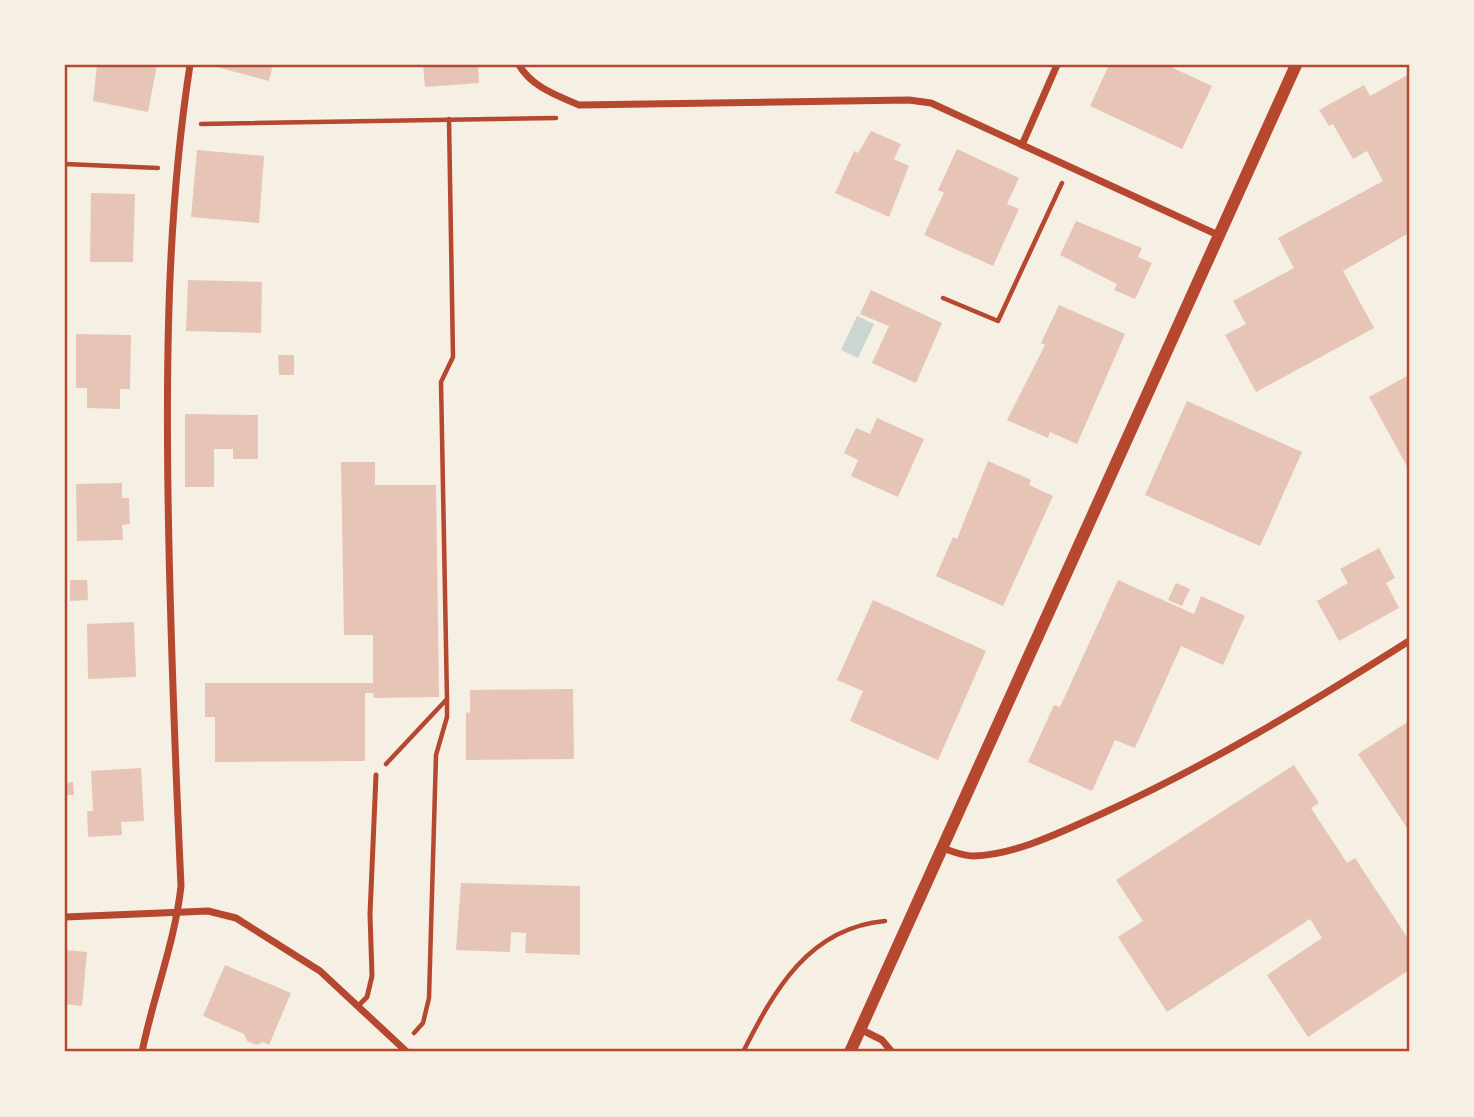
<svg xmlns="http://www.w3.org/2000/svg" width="1474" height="1117" viewBox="0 0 1474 1117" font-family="Helvetica,sans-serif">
	<rect width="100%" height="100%" fill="#f6efe4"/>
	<polygon fill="#c9d6d2" points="857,316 874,324 858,358 841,350"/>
	<g fill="#e6c5b7">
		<polygon points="97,65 157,65 148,112 93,101"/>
		<polygon points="209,65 273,65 269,81"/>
		<polygon points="423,65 478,65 479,83 425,87"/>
		<polygon points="1109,65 1174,65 1173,68 1212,86 1182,149 1090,106"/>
		<polygon points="1409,74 1409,233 1343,271 1374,328 1256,392 1225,335 1246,324 1233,301 1294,268 1278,238 1383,181 1367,151 1353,159 1333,124 1329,126 1319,110 1364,85 1370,96"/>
		<polygon points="871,131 901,144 894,159 909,166 889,217 835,193 854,151 858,153"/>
		<polygon points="957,149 1019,178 1007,204 1019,209 993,266 924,235 944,193 938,190"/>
		<polygon points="197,150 264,156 259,223 191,217"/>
		<polygon points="91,193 135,194 133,262 90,262"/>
		<polygon points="1076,221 1142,248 1138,257 1152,263 1135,299 1114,290 1117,284 1060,255"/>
		<polygon points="188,280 262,282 261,333 186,331"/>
		<polygon points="871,290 942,323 916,383 872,363 889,326 860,314"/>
		<polygon points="1059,305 1125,334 1077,444 1050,432 1048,438 1007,420 1045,345 1041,343"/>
		<polygon points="76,334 131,335 130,389 120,389 120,409 87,408 87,388 76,388"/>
		<polygon points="278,355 294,355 294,375 279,375"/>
		<polygon points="1409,375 1409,470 1369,397"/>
		<polygon points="1187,401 1302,452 1260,546 1145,495"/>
		<polygon points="185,414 258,415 258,459 233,459 233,449 214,449 214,487 185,487"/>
		<polygon points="877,418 924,439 898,497 851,476 858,460 844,453 856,428 870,434"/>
		<polygon points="988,461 1031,480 1029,485 1053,496 1003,606 936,576 953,537 957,539"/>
		<polygon points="341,462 375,462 375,485 436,485 439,697 374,698 373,693 365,693 365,761 215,762 215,717 205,717 205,683 373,683 373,635 344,635"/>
		<polygon points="122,483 122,498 129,498 130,524 122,525 123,540 77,541 76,484"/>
		<polygon points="1379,548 1395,578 1386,583 1399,608 1339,641 1317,601 1348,583 1340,569"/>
		<polygon points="70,580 87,580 88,600 70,601"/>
		<polygon points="1118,580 1194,614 1201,596 1245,616 1223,665 1181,646 1135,748 1115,740 1092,791 1028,762 1054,705 1060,707"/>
		<polygon points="1176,583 1190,589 1182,606 1168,600"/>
		<polygon points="873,600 986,651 938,760 850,721 863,691 837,680"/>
		<polygon points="134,622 136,677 88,679 87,624"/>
		<polygon points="573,689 574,759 466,760 466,712 470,713 470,690"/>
		<polygon points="1409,721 1409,831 1358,754"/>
		<polygon points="1294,765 1319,803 1311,808 1347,863 1355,858 1409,940 1409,970 1308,1037 1267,975 1322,938 1310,919 1167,1012 1118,937 1143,921 1116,880"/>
		<polygon points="141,768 144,821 121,822 122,835 88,837 87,811 93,811 91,771"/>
		<polygon points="73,782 74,795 65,795 65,783"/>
		<polygon points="461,883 580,886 580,955 525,953 526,933 511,932 510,952 456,950"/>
		<polygon points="65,950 87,952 82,1006 65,1004"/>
		<polygon points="225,965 291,993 269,1045 263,1042 256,1045 247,1041 244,1034 203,1016"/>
	</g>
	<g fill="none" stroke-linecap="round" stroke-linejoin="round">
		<g stroke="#b5482f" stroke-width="4.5">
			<polyline points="201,124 556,118"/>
			<polyline points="65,164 158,168"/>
			<polyline points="943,298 998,321 1062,183"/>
			<polyline points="386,764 447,699 441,382 453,357 449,119"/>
			<polyline points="414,1033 423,1023 429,998 436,755 447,717 447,699"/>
			<path d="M743,1052c31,-61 65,-124 142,-131"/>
		</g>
		<polyline stroke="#b5482f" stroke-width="5" points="358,1006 367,997 372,976 370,914 376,775"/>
		<g stroke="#b5482f" stroke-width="7">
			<path d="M519,65c13,22 37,30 60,40l330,-5 22,3 287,132"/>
			<polyline points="1022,145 1057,65"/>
			<path d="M942,848c10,3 20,8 31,8 42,-1 88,-24 126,-41 108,-49 209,-110 310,-174"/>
			<polyline points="65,917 208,911 236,918 320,971 407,1052"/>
			<polyline points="860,1029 882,1040 892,1052"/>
			<path d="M142,1052c11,-55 33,-110 39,-166 -6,-131 -11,-261 -13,-392 -2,-144 0,-287 22,-429"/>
		</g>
		<polyline stroke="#b5482f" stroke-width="12" points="850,1052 1296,65"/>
	</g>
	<rect width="1474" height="1117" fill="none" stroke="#f6efe4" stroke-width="133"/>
	<rect x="66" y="66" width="1342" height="984" fill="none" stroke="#b5482f" stroke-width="2.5"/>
</svg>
